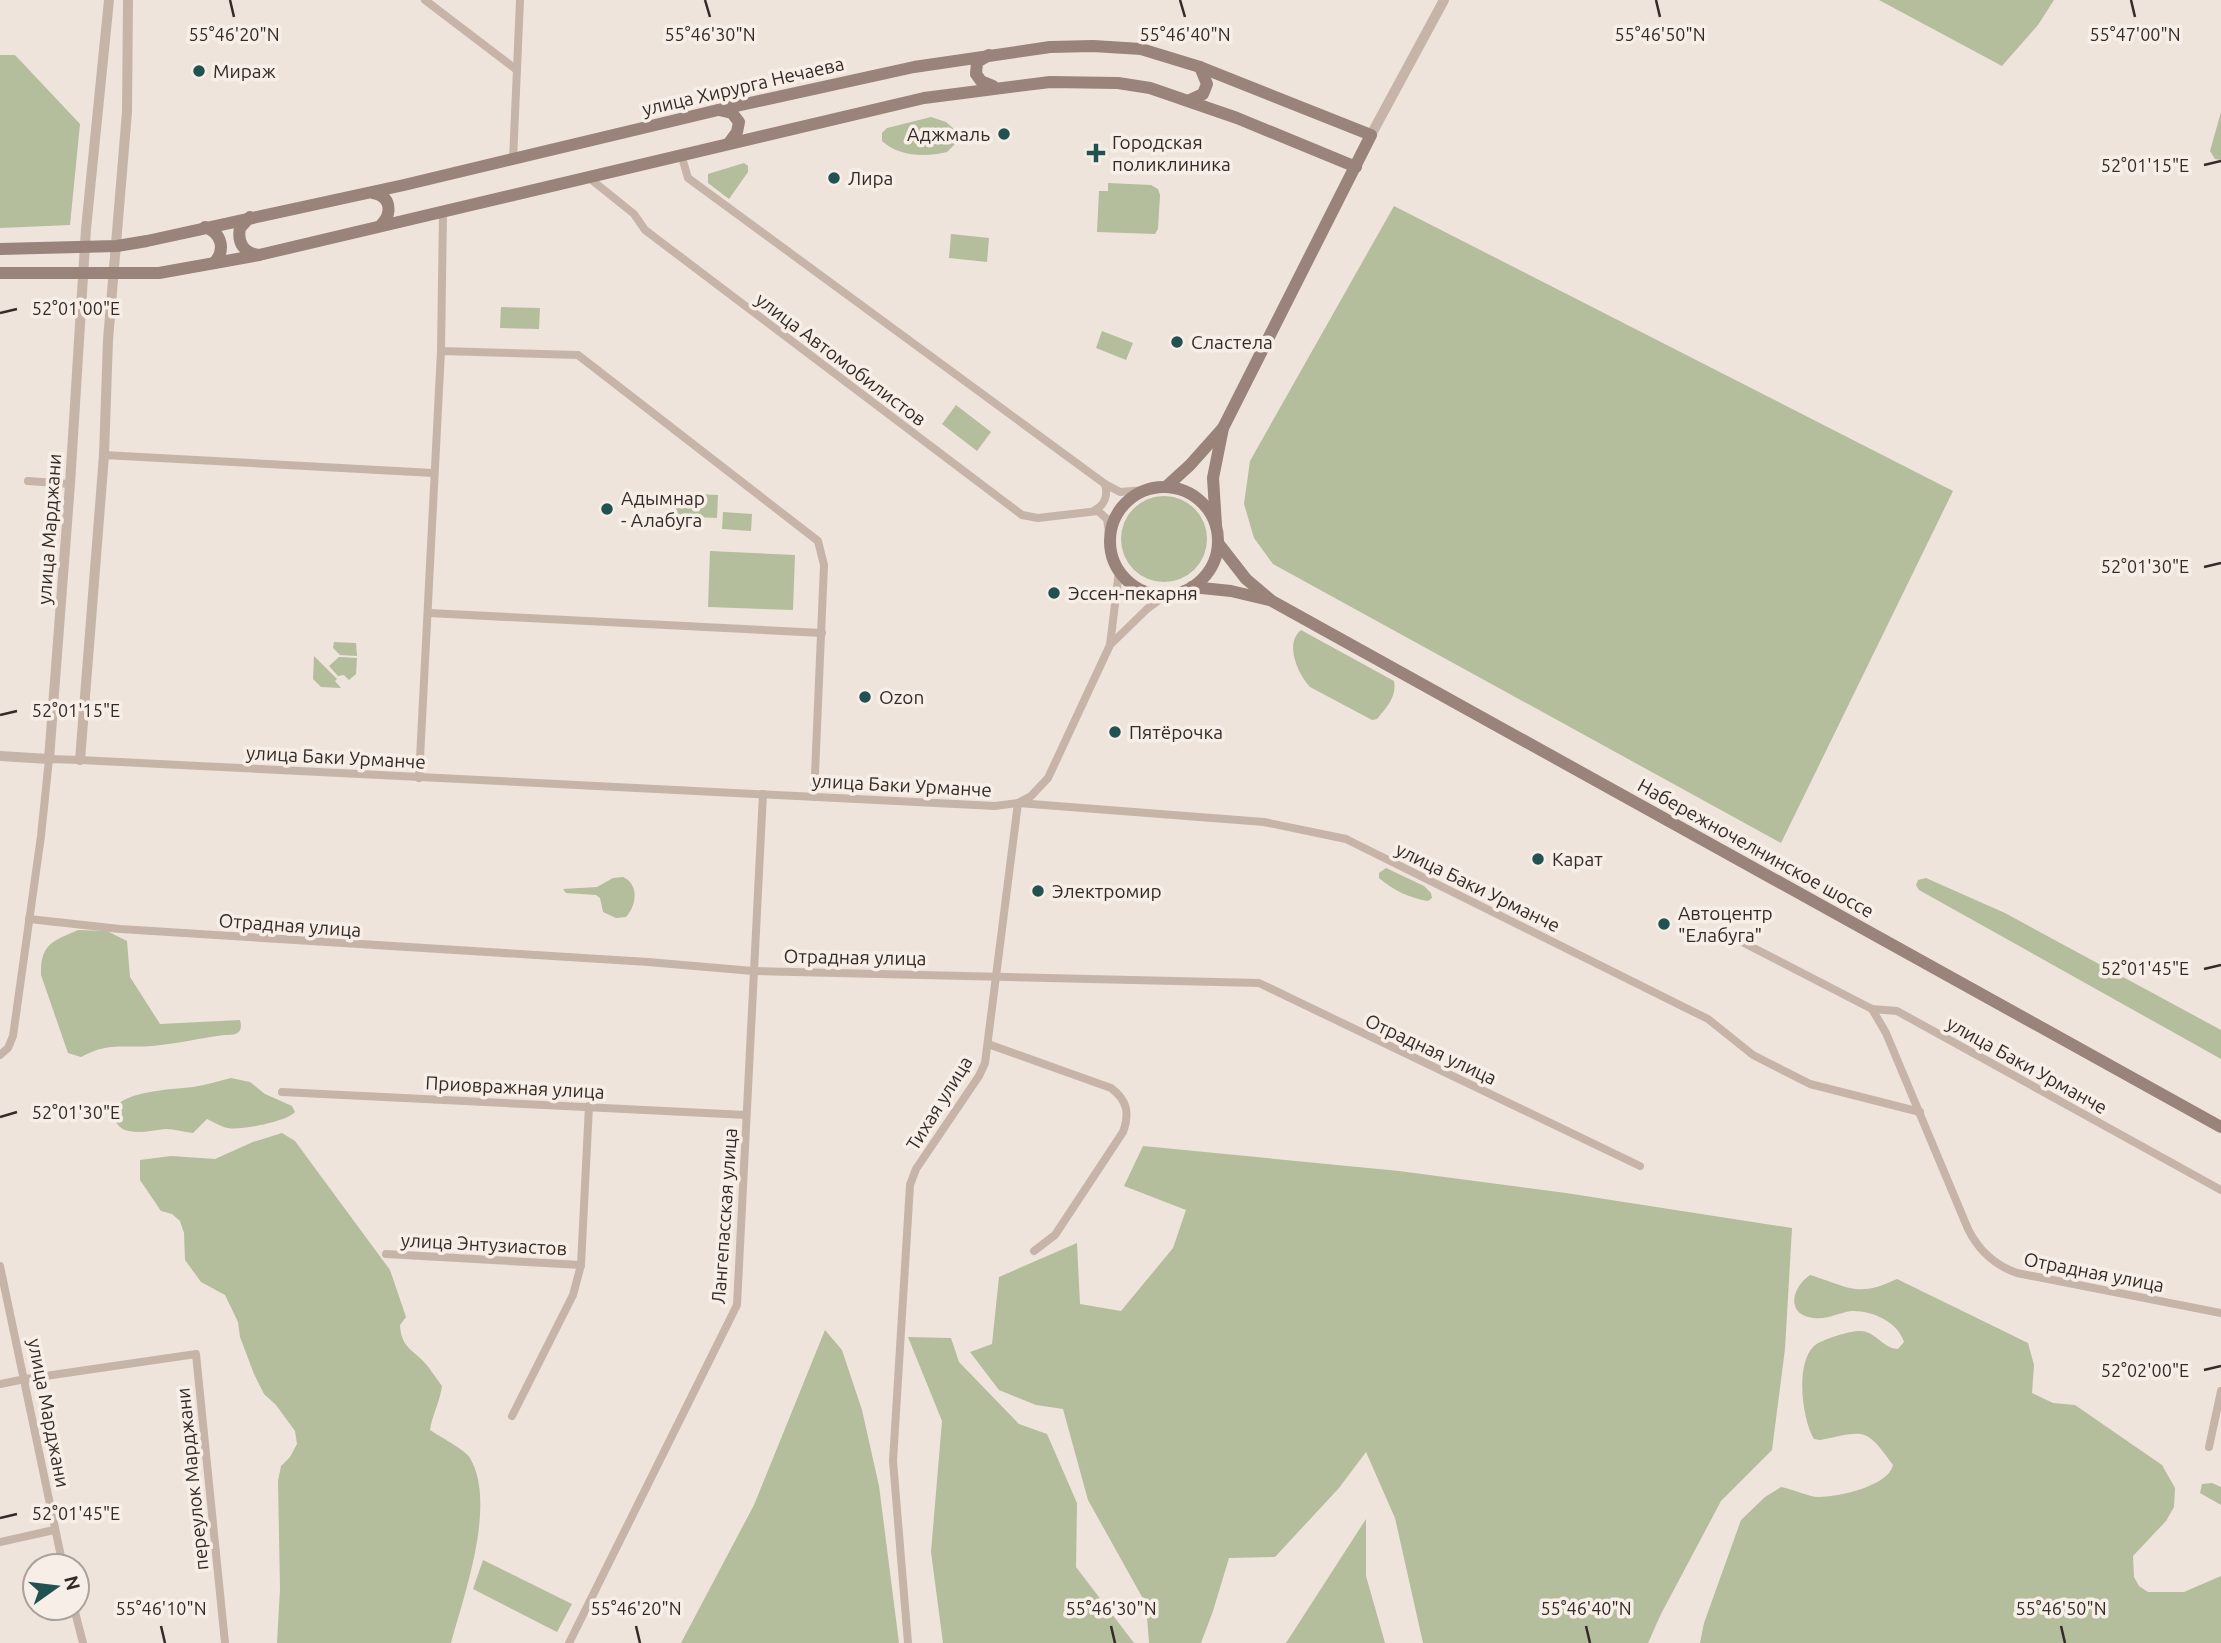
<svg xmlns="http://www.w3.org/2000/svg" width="2221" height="1643" viewBox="0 0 2221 1643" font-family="Ubuntu,sans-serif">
	<rect width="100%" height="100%" fill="#efe4db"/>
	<g fill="#b4bd9c">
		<polygon points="1879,0 2054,0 2038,25 2002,66"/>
		<polygon points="0,55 15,55 80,124 70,225 0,228"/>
		<polygon points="2221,112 2221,160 2215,159 2210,151"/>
		<path d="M931,117l15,5 9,8v14l-8,8c-21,5 -48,5 -65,-11v-8l5,-5z"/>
		<polygon points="744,163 748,166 748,172 729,199 708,183 708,174"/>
		<polygon points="1108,183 1151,185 1158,189 1160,195 1158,229 1155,234 1097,232 1099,191 1108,191"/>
		<polygon points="1394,206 1953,491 1781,843 1273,564 1254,538 1244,504 1250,461"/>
		<polygon points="951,234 989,238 987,262 949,258"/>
		<polygon points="501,307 540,308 539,329 500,328"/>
		<polygon points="1102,331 1133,343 1126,360 1096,348"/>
		<polygon points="956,405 991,432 977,451 942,424"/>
		<polygon points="676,493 718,495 717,518 674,516"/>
		<circle cx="1164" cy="539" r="43"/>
		<polygon points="723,512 752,514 751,531 722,529"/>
		<polygon points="710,551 795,555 793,610 708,607"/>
		<path d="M1301,630l93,51c3,16 -8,27 -17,38l-5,1 -62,-33c-12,-13 -26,-44 -9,-57z"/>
		<polygon points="334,642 356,643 357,656 340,655 333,648"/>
		<polygon points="314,656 337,679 335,681 341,688 321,687 313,679"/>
		<polygon points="339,657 357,658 356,674 349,680 344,675 338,676 329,666"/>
		<path d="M1386,868l38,18 7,7 1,5 -4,3c-19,-3 -35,-11 -49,-23v-5z"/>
		<path d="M623,877c16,7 14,28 3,40l-10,1 -13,-6 -3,-14 -4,-3 -30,-2 -3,-4 34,-2 16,-9z"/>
		<polygon points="1926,878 2005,913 2221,1030 2221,1059 1919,890 1916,885 1918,880"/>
		<path d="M78,930l29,1 20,10 3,36 30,47 80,-4c4,14 -5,15 -16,15 -24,3 -48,9 -72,11 -28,2 -45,-4 -71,11l-13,-4 -27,-78c-1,-31 12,-34 37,-45z"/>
		<path d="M231,1078l19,4 15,12 27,12 3,6c-7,9 -55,19 -67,16 -7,-1 -14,-6 -21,-9l-14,14c-9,-1 -18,-4 -27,-4 -13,1 -24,5 -37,2 -6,-1 -10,-4 -13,-9 -17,-31 62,-33 77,-35 13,-2 25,-6 38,-9z"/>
		<path d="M282,1133l13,8 95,129 16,47 -6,8c1,17 7,22 20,33 9,8 15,19 22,28 -2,16 -10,29 -12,44 10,7 34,19 40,28 27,46 -6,137 -19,185h-174l3,-54 -2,-108 3,-15 9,-9 7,-13 -2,-13 -19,-26 -12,-11 -10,-20 -14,-37 -2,-15 -13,-27 -24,-13 -16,-22 -1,-27 -4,-12 -8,-7 -11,-3 -21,-31v-20l31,-4 44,3 38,-17z"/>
		<polygon points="1143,1146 1399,1171 1566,1193 1792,1228 1785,1349 1772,1450 1721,1501 1661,1614 1648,1643 1423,1643 1395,1518 1366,1452 1339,1488 1275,1557 1229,1558 1213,1611 1201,1643 1149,1643 1146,1604 1088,1500 1063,1409 1036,1405 999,1390 970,1352 992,1344 999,1277 1077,1243 1080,1304 1121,1311 1173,1248 1186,1210 1124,1186"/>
		<path d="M1810,1275c39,12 47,23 87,4l131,64 6,22 -2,28 21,10 22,2 87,60 13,23 -1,19 -8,14 -33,35 1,21 5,9 9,6h36l37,-16v67h-521l4,-20 37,-103 24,-23 16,-10c12,2 27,10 38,10 19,0 70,-11 74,-32 -28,-39 -28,-34 -73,-25l-6,-1c-12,-20 -19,-75 0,-93 8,-7 36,-15 46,-15 16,0 23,18 38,18l6,-7c-6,-20 -32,-32 -53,-31 -13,2 -24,9 -38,7 -27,-3 -22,-30 -3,-43z"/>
		<polygon points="825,1330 842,1350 862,1410 879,1486 899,1643 681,1643 754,1505"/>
		<polygon points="908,1337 951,1338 959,1362 1019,1424 1047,1434 1077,1503 1076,1567 1134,1643 943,1643 931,1552 942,1421"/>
		<polygon points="2212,1483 2221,1487 2221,1505 2200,1493 2202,1484"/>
		<polygon points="1366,1519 1366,1576 1385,1643 1286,1643"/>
		<polygon points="483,1560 572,1604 557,1632 473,1589"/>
	</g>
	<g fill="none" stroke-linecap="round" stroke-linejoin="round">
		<g stroke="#c6b4a8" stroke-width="8">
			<polyline points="425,0 517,70"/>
			<polyline points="681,154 688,178 1105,484 1120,492 1145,490"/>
			<polyline points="513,160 520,0"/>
			<polyline points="588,177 634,214 645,230 1022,515 1038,518 1098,511 1107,519 1111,546"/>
			<polyline points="441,351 578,355 818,541 824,565 814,797"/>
			<polyline points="104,455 433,473"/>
			<polyline points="28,481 70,484"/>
			<path d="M1095,510c10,-5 13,-15 10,-26"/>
			<polyline points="429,613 822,633"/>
			<polyline points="1110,645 1147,609 1166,595"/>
			<polyline points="419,778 441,351 443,212"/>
			<polyline points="29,919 120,929 648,962 753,971 1259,983 1640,1166"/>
			<polyline points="1740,941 1872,1009 1897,1011 2221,1190"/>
			<path d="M1872,1009l14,24 82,196c11,22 26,36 49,44l204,40"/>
			<path d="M988,1044l123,44c16,12 19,25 12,44l-68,103 -21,16"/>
			<polyline points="0,1055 8,1048 13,1036 41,836 49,759 80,760 995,806 1018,803 1264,822 1346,839 1708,1019 1753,1055 1810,1084 1920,1112"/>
			<polyline points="282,1092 746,1115"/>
			<polyline points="386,1254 581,1265"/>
			<polyline points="0,1266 63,1566"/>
			<polyline points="0,1384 25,1379 196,1354 225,1643"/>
			<polyline points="512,1416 573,1295 581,1265 589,1106"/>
			<polyline points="2209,1447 2221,1391"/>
			<polyline points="0,1542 54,1530"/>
			<polyline points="74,1608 83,1643"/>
			<polyline points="569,1643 737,1305 763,794"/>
			<polyline points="908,1643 893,1461 910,1185 916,1169 979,1076 985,1063 1018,803 1031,796 1048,778 1110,645 1119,571"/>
		</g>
		<g stroke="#c6b4a8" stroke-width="10">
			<polyline points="1371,135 1444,0"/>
			<polyline points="0,756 49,759 70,484 86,229 109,0"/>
			<polyline points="80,760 104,455 108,340 127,112 128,0"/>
		</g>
		<g stroke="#99837a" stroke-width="12">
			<polyline points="989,55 977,62 976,74 981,81 993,86"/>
			<polyline points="1190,100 1203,94 1207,84 1200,67"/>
			<polyline points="719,110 732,113 739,122 737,132 729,143"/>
			<path d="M373,193c18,3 20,20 8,32"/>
			<path d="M250,217l-10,11c-3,15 4,25 19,27"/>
			<path d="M205,227c17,6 21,23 9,36"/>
			<polyline points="0,249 117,246 147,241 404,185 718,110 914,67 1050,47 1093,46 1141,49 1200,67 1371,135 1223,428 1213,478 1216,525"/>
			<polyline points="0,273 159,273 259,255 924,98 1050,82 1118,83 1150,88 1237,118 1356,167"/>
			<polyline points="1167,486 1190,465 1223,428"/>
			<circle cx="1164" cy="541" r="54"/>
			<polyline points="1218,543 1246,579 1272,601 2221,1127"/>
			<polyline points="1192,587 1231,591 1269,600"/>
		</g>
	</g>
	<path fill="none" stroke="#342b28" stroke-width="2.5" d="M230,0l4,17M705,0l5,17M1180,0l5,17M1656,0l4,17M2131,0l4,17M2204,165l17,-4M0,313l17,-4M2204,567l17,-4M0,715l17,-4M2204,969l17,-4M0,1117l17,-5M2204,1370l17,-4M0,1518l17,-4M161,1626l4,17M636,1626l4,17M1111,1626l4,17M1586,1626l4,17M2061,1626l4,17"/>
	<g fill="#215151" stroke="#f7efe7" stroke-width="2.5">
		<circle cx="199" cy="71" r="7"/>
		<circle cx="1004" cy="134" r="7"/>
		<path d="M1092.5 142.5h7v7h7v7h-7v7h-7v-7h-7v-7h7z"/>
		<circle cx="834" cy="178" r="7"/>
		<circle cx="1177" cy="342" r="7"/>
		<circle cx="607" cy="509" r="7"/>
		<circle cx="1054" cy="593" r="7"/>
		<circle cx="865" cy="697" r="7"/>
		<circle cx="1115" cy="732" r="7"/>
		<circle cx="1538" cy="859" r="7"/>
		<circle cx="1038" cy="891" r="7"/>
		<circle cx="1664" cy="924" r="7"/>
	</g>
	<g text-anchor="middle" stroke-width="7" stroke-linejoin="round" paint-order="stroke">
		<g font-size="19" fill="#342b28" stroke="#f7efe7" text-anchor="start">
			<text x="213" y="78">Мираж</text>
			<text x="990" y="141" text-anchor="end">Аджмаль</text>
			<text x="1112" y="149">Городская<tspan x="1112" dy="22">поликлиника</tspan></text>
			<text x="848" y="185">Лира</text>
			<text x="1191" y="349">Сластела</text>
			<text x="621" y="505">Адымнар<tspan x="621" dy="22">- Алабуга</tspan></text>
			<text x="1068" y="600">Эссен-пекарня</text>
			<text x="879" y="704">Ozon</text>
			<text x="1129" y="739">Пятёрочка</text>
			<text x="1552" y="866">Карат</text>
			<text x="1052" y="898">Электромир</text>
			<text x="1678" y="920">Автоцентр<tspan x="1678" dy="22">"Елабуга"</tspan></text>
		</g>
		<g font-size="19" fill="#342b28" stroke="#f7efe7">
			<text transform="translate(743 86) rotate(-13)" y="7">улица Хирурга Нечаева</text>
			<text transform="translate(841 359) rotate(37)" y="7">улица Автомобилистов</text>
			<text transform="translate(49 529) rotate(-86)" y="7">улица Марджани</text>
			<text transform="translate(336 757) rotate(3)" y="7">улица Баки Урманче</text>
			<text transform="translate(902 785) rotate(3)" y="7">улица Баки Урманче</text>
			<text transform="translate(1756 848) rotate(29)" y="7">Набережночелнинское шоссе</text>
			<text transform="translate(1478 887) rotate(26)" y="7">улица Баки Урманче</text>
			<text transform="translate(290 925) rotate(4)" y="7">Отрадная улица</text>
			<text transform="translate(855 957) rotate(1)" y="7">Отрадная улица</text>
			<text transform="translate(1431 1049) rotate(25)" y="7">Отрадная улица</text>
			<text transform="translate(2027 1065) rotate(29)" y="7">улица Баки Урманче</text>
			<text transform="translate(515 1087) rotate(3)" y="7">Приовражная улица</text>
			<text transform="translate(939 1103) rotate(-58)" y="7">Тихая улица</text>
			<text transform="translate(724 1216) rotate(-86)" y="7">Лангепасская улица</text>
			<text transform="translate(484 1244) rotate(3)" y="7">улица Энтузиастов</text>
			<text transform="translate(2094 1272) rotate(11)" y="7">Отрадная улица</text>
			<text transform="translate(49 1413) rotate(79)" y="7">улица Марджани</text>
			<text transform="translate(192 1479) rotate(-96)" y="7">переулок Марджани</text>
		</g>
	</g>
	<g font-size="18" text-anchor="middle" fill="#342b28" stroke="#f7efe7" stroke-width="7" stroke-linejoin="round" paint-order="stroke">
		<text x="2135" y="41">55°47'00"N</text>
		<text x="234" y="41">55°46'20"N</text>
		<text x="710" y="41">55°46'30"N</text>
		<text x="1185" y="41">55°46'40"N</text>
		<text x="1660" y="41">55°46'50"N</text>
		<text x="2145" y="172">52°01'15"E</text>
		<text x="76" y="315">52°01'00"E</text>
		<text x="2145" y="573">52°01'30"E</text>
		<text x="76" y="717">52°01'15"E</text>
		<text x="2145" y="975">52°01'45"E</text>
		<text x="76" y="1119">52°01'30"E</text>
		<text x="2145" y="1377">52°02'00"E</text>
		<text x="76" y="1520">52°01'45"E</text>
		<text x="161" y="1615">55°46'10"N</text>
		<text x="636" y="1615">55°46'20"N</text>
		<text x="1111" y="1615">55°46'30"N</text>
		<text x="1586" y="1615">55°46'40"N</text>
		<text x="2061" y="1615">55°46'50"N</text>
	</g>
	<g transform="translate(56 1587) rotate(76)"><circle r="33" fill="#f7efe7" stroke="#a9a19b" stroke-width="2"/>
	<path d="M0-5L12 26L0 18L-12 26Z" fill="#215151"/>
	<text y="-10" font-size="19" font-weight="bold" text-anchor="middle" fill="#342b28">N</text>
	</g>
</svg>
